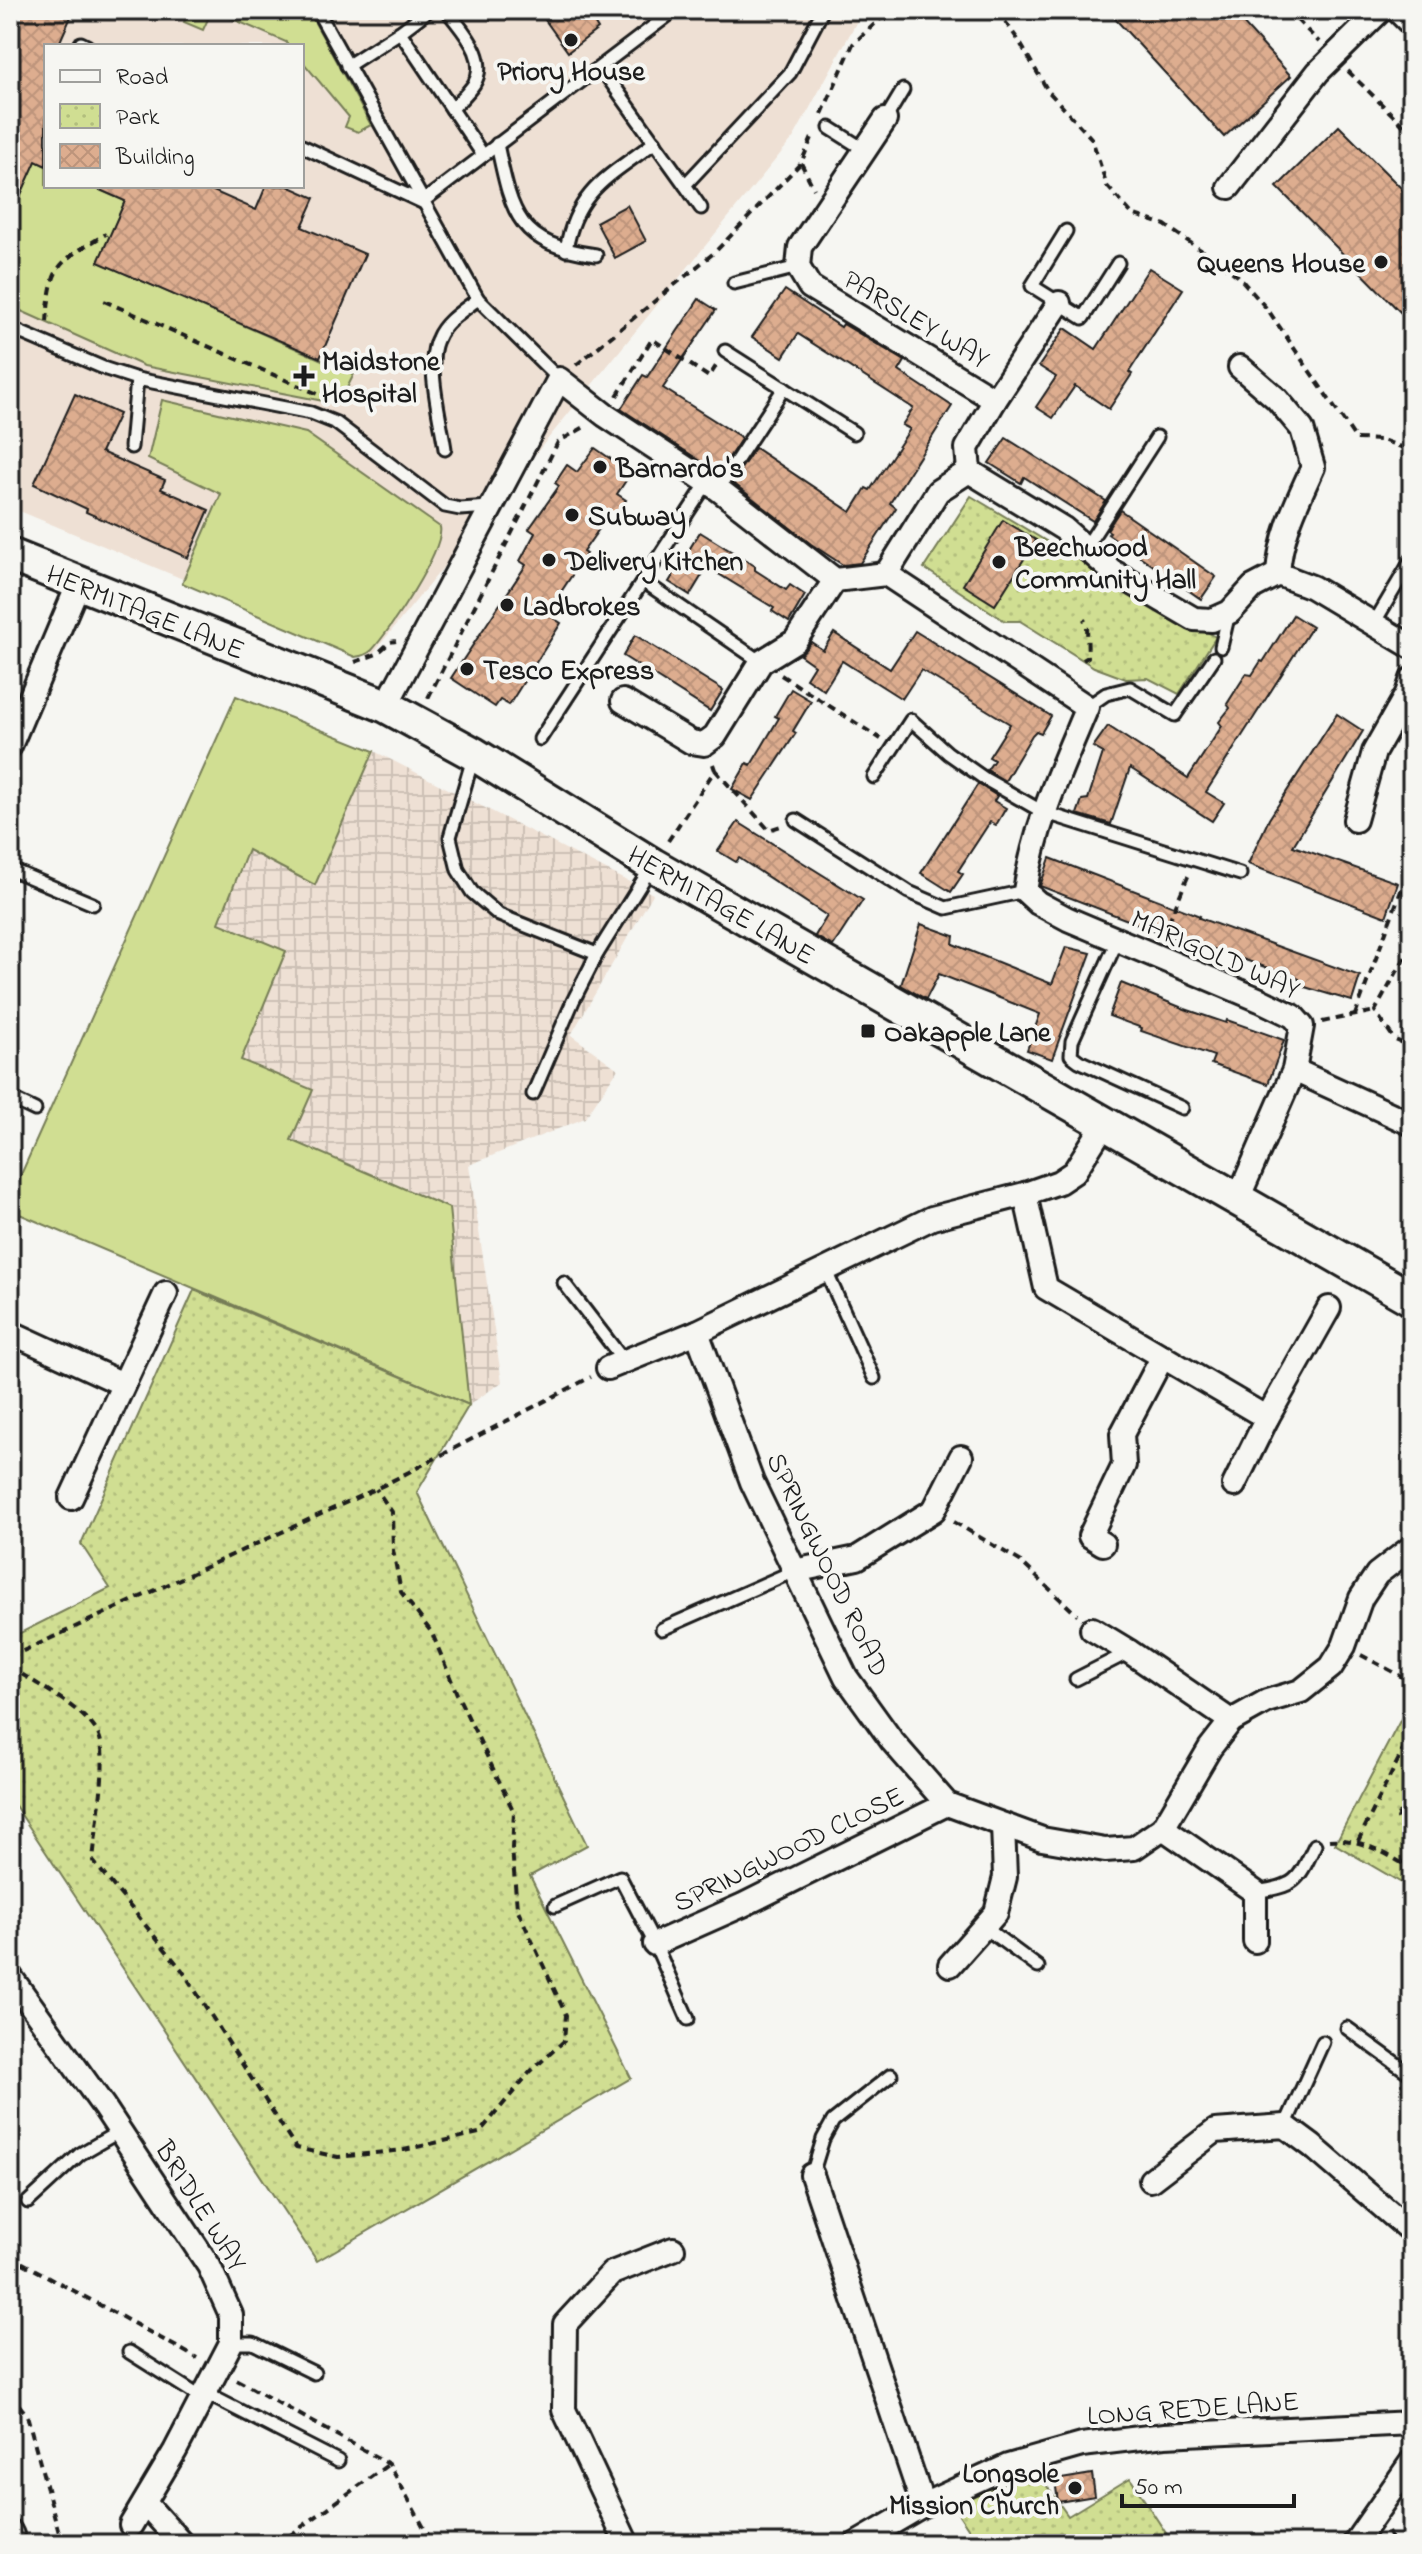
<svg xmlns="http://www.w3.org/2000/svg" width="1422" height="2554" viewBox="0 0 1422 2554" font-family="'Indie Flower',sans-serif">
	<defs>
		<pattern id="industrial-grid" width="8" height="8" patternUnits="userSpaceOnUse" patternTransform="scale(2)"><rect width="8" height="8" fill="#eee0d4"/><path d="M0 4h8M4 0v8" fill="none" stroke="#ccc0b5"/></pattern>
		<pattern id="park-dots" width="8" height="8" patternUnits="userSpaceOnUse" patternTransform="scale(2)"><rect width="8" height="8" fill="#d0de92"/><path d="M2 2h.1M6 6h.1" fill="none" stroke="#b2be7d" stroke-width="1.8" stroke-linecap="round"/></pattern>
		<pattern id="building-cross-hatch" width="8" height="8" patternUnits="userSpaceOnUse" patternTransform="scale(2)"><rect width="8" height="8" fill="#ddad8f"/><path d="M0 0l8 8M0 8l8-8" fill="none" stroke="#bd947b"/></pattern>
	</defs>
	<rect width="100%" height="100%" fill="#f6f6f2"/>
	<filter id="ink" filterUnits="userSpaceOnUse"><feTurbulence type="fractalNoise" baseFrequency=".0125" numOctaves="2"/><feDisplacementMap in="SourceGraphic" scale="16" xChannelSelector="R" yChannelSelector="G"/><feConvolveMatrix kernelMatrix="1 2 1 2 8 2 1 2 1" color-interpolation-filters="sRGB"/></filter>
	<g filter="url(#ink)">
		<path fill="#eee0d4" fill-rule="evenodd" d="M10,10h853l-69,127 -424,520 -360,-150zM46,46h256v140h-256z"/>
		<polygon fill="url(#industrial-grid)" points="236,696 374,751 653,894 571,1035 618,1069 585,1118 469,1165 502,1382 469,1405 10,1210 10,1199"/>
		<g fill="#d0de92" stroke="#767d57" stroke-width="2">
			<polygon points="189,10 308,10 371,125 358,132 345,127 349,117 302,61 302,46 289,46 286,42 212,10 203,30 184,22"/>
			<polygon points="36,161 46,166 46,186 91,186 125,201 99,262 354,374 339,404 144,366 10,306 10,185 23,190"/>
			<path d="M162,400l144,33 134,94c5,22 -51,105 -68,123 -5,5 -10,6 -17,7l-173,-74 39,-89 -73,-35z"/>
			<polygon points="236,696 374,751 315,885 248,850 219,923 286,951 241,1060 313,1090 291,1140 449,1208 469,1405 10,1210 10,1199"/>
		</g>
		<g fill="url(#park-dots)" stroke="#767d57" stroke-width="2">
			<polygon points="971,496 1071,556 1082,554 1099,571 1216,637 1179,694 1148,678 1126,679 1094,667 1020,621 1005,621 924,568"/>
			<polygon points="194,1290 469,1405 417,1492 587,1845 530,1876 631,2078 317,2261 10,1798 10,1638 110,1588 81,1544"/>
			<polygon points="1412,1698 1412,1889 1335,1844"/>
			<polygon points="1039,2475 1068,2516 1130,2478 1173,2544 979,2544 949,2500"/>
		</g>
		<g fill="url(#building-cross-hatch)" stroke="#1c1c1c" stroke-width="2">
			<polygon points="10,10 74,10 58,46 46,46 46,166 36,161 10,219"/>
			<polygon points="538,10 586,10 598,29 568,52"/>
			<polygon points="1107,10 1231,10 1291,76 1224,137"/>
			<polygon points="1339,126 1412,199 1412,324 1277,187"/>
			<polygon points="91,186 202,186 256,210 266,186 288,186 315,198 302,227 365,254 320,358 98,262 125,201"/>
			<polygon points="627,205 646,241 615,258 596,222"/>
			<polygon points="1149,268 1183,289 1129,372 1132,374 1109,409 1075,386 1053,418 1036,407 1056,377 1039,366 1065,328 1096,349"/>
			<polygon points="785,290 841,327 843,324 905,361 899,371 952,406 890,503 896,508 860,563 843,565 811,544 732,482 755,448 851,512 866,488 870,490 910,429 902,425 913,408 798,334 783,357 752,337"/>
			<polygon points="699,299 716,310 663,388 739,436 741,439 719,473 621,409 643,375 647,377"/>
			<polygon points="75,394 119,414 101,452 165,480 161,489 209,510 188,558 86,512 87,509 34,484"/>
			<polygon points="1006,438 1106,501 1093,521 1024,477 1021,483 989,463"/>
			<polygon points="595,448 631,473 617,494 626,500 611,522 606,519 583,552 586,554 553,604 557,607 550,616 561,623 509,705 500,700 495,707 451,678 526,565 520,561 535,533 529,529 559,486 555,483 567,465 577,472"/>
			<polygon points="1120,510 1216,577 1201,599 1108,534 1110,532 1107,530"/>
			<polygon points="1003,520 1036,540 995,605 963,585"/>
			<polygon points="700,532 755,566 755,570 786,590 790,585 805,595 789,622 772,611 774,608 707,567 690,595 669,582"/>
			<polygon points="1293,615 1312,627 1206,792 1224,803 1212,821 1130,768 1111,824 1077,814 1082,800 1088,799 1103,753 1093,747 1108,726 1188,778 1222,726 1219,722 1230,708 1227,704 1246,674 1252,675 1261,661 1263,662"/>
			<polygon points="915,631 1051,716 1041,733 1036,731 1032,735 1005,781 987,770 994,760 989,757 1010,724 921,670 902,699 842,661 824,690 806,678 814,665 800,655 811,642 823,650 834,633 890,669"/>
			<polygon points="635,635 723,690 710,711 623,656"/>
			<polygon points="791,689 811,701 793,731 796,733 752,800 732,789 747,763 751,765 779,718 775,716"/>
			<polygon points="1337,714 1363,731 1293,846 1398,883 1386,917 1248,864 1269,819"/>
			<polygon points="978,784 997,796 994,801 1006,808 996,825 990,822 958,871 963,874 951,892 921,873"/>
			<polygon points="738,822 863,900 833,946 815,936 827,916 739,858 736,862 718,851"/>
			<polygon points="1050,858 1200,916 1199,918 1360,976 1352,1001 1298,985 1299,979 1194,942 1193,944 1174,938 1040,886"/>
			<polygon points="921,924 954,936 953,944 1052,984 1066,947 1091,953 1052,1059 1027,1050 1040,1014 939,974 926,999 901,985"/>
			<polygon points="1121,983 1185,1009 1226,1023 1227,1020 1284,1040 1268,1084 1211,1064 1214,1056 1141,1031 1142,1028 1109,1016"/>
			<polygon points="1092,2474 1095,2496 1058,2502 1055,2480"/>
		</g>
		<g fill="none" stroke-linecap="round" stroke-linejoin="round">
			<g stroke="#1c1c1c" stroke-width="17">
				<g id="service">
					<polyline points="317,10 478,299 559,379"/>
					<polyline points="429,10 400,32 483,155"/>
					<path d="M447,10c15,21 43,47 27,74 -6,9 -15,17 -22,25"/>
					<polyline points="81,43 87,46"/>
					<polyline points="347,66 400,32"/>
					<polyline points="601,68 685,185 790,73 823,10"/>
					<polyline points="885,120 903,90"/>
					<polyline points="830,128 865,150"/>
					<path d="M497,144c15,71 20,100 99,111"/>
					<polyline points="302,146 422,202 675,10"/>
					<polyline points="685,185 701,208"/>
					<polyline points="1066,231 1032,286 1083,318 1118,263"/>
					<path d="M566,250c10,-60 44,-74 89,-108"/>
					<polyline points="734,283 798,267"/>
					<polyline points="10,328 106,369 137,379 311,413 336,423 445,506 460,509 490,507"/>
					<polyline points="725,351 854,433"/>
					<polyline points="131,447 137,379"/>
					<path d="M445,449c-4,-28 -20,-87 -7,-111 7,-17 26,-28 40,-39"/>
					<polyline points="707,483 643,581 761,662"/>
					<polyline points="718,489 784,388"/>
					<polyline points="1086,547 1157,437"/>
					<polyline points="1373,625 1412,559"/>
					<polyline points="1221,647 1229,613"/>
					<polyline points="1087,707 1106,694 1130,688 1175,715 1214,658"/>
					<polyline points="540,739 643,581"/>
					<polyline points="473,758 450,837 458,870 472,892 499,915 597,954"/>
					<polyline points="874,777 911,720 948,753 985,779 1043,812 1240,874"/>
					<polyline points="796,820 909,892 946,908 1025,891"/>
					<polyline points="10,869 93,904"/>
					<polyline points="1117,941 1072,1041 1071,1055 1079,1061 1182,1108"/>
					<polyline points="533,1094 573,1001 597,954 650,869"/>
					<polyline points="10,1098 35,1110"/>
					<polyline points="825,1269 874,1378"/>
					<polyline points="564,1283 624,1361"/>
					<polyline points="662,1629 794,1571"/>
					<polyline points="1076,1679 1129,1652"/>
					<path d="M1255,1892c42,-7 42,-9 60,-47"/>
					<polyline points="555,1906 620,1877 655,1944 688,2019"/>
					<polyline points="984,1927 1038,1967"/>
					<polyline points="1347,2028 1412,2075"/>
					<polyline points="1285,2126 1323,2042"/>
					<polyline points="812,2175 823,2139 833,2121 891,2075"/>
					<polyline points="28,2202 80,2154 120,2131"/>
					<polyline points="231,2343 253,2343 314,2373"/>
					<polyline points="129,2352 202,2398"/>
					<polyline points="205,2393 338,2461"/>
				</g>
			</g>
			<g stroke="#1c1c1c" stroke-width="28">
				<g id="minor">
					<polyline points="1397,10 1412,25"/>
					<polyline points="885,120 800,247 798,267 810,287 995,400 967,448 969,471"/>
					<polyline points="1229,187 1318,72 1381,10"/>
					<path d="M1240,367l37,32 25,30 11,38c-16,35 -33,69 -35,107"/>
					<polyline points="995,400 1059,303"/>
					<polyline points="969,471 1064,529 1112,571 1194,619 1212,620 1230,612 1253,587 1278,574 1312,587 1412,647"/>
					<polyline points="886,574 938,491 969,471"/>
					<polyline points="623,701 691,742 704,744 715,736 761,662 795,641 835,580"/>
					<path d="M386,706l173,-327 46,36 113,74 117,91 51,-6 201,133c-26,62 -52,117 -62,184l13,12 30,16 192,81 33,16 9,10 -8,44 -57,131"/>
					<polyline points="10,746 78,585"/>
					<polyline points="1355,820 1374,752 1407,694 1412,679"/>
					<polyline points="1294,1070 1412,1124"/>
					<polyline points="1025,1194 1046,1288 1267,1418"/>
					<polyline points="10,1332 123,1384"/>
					<polyline points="697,1332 752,1482 846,1677 892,1741 947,1804 1042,1839 1105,1850 1134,1848 1163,1828 1210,1748 1231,1721 1267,1701 1301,1691 1331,1667 1344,1646 1361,1598 1377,1574 1412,1547"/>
					<polyline points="608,1368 697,1332 932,1218 1025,1194 1059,1182 1074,1172 1105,1123"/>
					<polyline points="1234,1485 1267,1418 1329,1308"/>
					<polyline points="71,1498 166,1293"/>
					<polyline points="1103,1544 1090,1536 1124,1465 1122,1434 1163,1356"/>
					<polyline points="794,1571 857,1558 934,1510 961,1457"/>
					<polyline points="1092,1629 1130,1652 1231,1721"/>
					<polyline points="1163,1828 1255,1892 1255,1941"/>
					<polyline points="655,1944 743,1905 947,1804"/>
					<polyline points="950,1965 996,1913 1005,1877 1003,1825"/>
					<polyline points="10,1976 104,2107 209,2266 231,2315 231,2343 175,2451 131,2525"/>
					<polyline points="812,2175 923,2505"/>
					<polyline points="1151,2180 1215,2131 1285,2126 1312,2146 1412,2232"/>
					<polyline points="145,2503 182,2544"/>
					<polyline points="10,2531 12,2535"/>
					<polyline points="627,2544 564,2410 565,2324 612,2273 673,2249"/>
					<polyline points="856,2544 923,2505 1008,2466 1082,2445 1165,2435 1412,2423"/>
					<polyline points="1354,2544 1412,2461"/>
				</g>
			</g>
			<g stroke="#1c1c1c" stroke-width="38">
				<polyline id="secondary" points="10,555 386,706 474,754 653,865 1412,1299"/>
			</g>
			<g stroke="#1c1c1c" stroke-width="4" stroke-dasharray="8 6" stroke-linecap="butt">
				<polyline points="997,10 1019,41 1048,91 1092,139 1107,186 1132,214 1165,225 1238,276 1268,310 1356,439 1382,440 1412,451"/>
				<polyline points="1287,10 1319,42"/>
				<polyline points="1348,71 1412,134"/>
				<polyline points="822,114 853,44 890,10"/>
				<polyline points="801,163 814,189"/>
				<polyline points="104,301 336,402"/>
				<path d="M47,322c4,-59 10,-59 59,-88"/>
				<polyline points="576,365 715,252 801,163 814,133"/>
				<polyline points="617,396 652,339 709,377 718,363"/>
				<polyline points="1083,660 1088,657 1087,626 1084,619"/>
				<polyline points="355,662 377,654 390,642 396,641"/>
				<polyline points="781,675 881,739"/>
				<polyline points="428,698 558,442 586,426"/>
				<polyline points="715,770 769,830 781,826"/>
				<polyline points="668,841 715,770 713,764"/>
				<polyline points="1163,935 1189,874"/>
				<polyline points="1412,945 1375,1011 1395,1040 1412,1047"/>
				<polyline points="1355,1015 1412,861"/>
				<polyline points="1322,1022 1375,1011"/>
				<polyline points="954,1522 1020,1561 1077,1615"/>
				<polyline points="1361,1655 1412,1682"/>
				<polyline points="10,1657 382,1486 591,1377"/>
				<path d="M10,1667c23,15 79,44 89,69 10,22 -4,97 -6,125l89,109 114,178 42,9 66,-7 75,-17 51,-61 34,-31 2,-26 -49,-107 -5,-60 2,-36 -57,-118 -25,-61 -31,-41 -8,-42 -1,-38 -16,-23"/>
				<polyline points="1412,1786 1397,1818 1412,1845"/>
				<path d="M1329,1840c30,-3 58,14 83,29"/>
				<polyline points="1358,1841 1412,1732"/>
				<polyline points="1403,1864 1412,1845"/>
				<polyline points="10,2256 197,2358"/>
				<polyline points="237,2380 389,2464 433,2544"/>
				<polyline points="10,2394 27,2415 62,2544"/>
				<polyline points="1388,2532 1393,2544"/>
				<polyline points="278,2544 389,2464"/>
			</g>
			<use href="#service" stroke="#f6f6f2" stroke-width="11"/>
			<use href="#minor" stroke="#f6f6f2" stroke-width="22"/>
			<use href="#secondary" stroke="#f6f6f2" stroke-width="32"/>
		</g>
	</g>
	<g fill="#1c1c1c" stroke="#f6f6f2" stroke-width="3">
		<circle cx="571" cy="40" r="8"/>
		<circle cx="1381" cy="262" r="8"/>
		<path d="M300 364h8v8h8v8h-8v8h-8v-8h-8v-8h8z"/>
		<circle cx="600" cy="467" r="8"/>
		<circle cx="572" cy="515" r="8"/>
		<circle cx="549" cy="560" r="8"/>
		<circle cx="999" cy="562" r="8"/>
		<circle cx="507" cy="605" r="8"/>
		<circle cx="467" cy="669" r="8"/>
		<rect x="860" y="1023" width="16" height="16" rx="4"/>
		<circle cx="1075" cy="2488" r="8"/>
	</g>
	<g text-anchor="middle" stroke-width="8" stroke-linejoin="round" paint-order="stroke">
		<g font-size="28" font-weight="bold" fill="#1c1c1c" stroke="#f6f6f2" text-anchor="start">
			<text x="571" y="80" text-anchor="middle">Priory House</text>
			<text x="1365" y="272" text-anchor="end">Queens House</text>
			<text x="322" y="370">Maidstone<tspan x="322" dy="32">Hospital</tspan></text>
			<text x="616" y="477">Barnardo's</text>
			<text x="588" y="525">Subway</text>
			<text x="1015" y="556">Beechwood<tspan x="1015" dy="32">Community Hall</tspan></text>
			<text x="565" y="570">Delivery Kitchen</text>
			<text x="523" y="615">Ladbrokes</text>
			<text x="483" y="679">Tesco Express</text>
			<text x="884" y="1041">Oakapple Lane</text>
			<text x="1059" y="2482" text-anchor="end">Longsole<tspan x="1059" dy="32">Mission Church</tspan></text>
		</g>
		<g font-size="28" fill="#1c1c1c" stroke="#f6f6f2">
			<text transform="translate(917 318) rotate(31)" y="10">PARSLEY WAY</text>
			<text transform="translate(146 611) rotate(22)" y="10">HERMITAGE LANE</text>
			<text transform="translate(722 904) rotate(30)" y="10">HERMITAGE LANE</text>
			<text transform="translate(1216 953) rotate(24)" y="10">MARIGOLD WAY</text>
			<text transform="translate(829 1564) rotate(64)" y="10">SPRINGWOOD ROAD</text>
			<text transform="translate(788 1848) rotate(-26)" y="10">SPRINGWOOD CLOSE</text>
			<text transform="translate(202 2205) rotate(58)" y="10">BRIDLE WAY</text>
			<text transform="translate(1193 2407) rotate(-4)" y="10">LONG REDE LANE</text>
		</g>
	</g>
	<rect width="1422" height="2554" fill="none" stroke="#f6f6f2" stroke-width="40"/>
	<rect x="20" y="20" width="1382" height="2514" fill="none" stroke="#1c1c1c" stroke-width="3" filter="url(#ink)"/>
	<rect x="44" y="44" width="260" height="144" fill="#f6f6f2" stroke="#9f9f9c" stroke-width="2"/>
	<rect x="60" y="70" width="40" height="12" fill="#f6f6f2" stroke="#9f9f9c" stroke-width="2"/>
	<text x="116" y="84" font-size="24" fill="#1c1c1c">Road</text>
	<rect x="60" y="104" width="40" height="24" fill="url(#park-dots)" stroke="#9f9f9c" stroke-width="2"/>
	<text x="116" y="124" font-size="24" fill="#1c1c1c">Park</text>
	<rect x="60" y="144" width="40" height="24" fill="url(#building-cross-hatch)" stroke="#9f9f9c" stroke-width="2"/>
	<text x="116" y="164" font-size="24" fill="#1c1c1c">Building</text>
	<path d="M1122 2494v12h172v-12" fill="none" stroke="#1c1c1c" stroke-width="4"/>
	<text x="1134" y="2494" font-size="24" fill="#1c1c1c" stroke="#f6f6f2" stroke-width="6" paint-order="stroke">50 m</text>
</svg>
